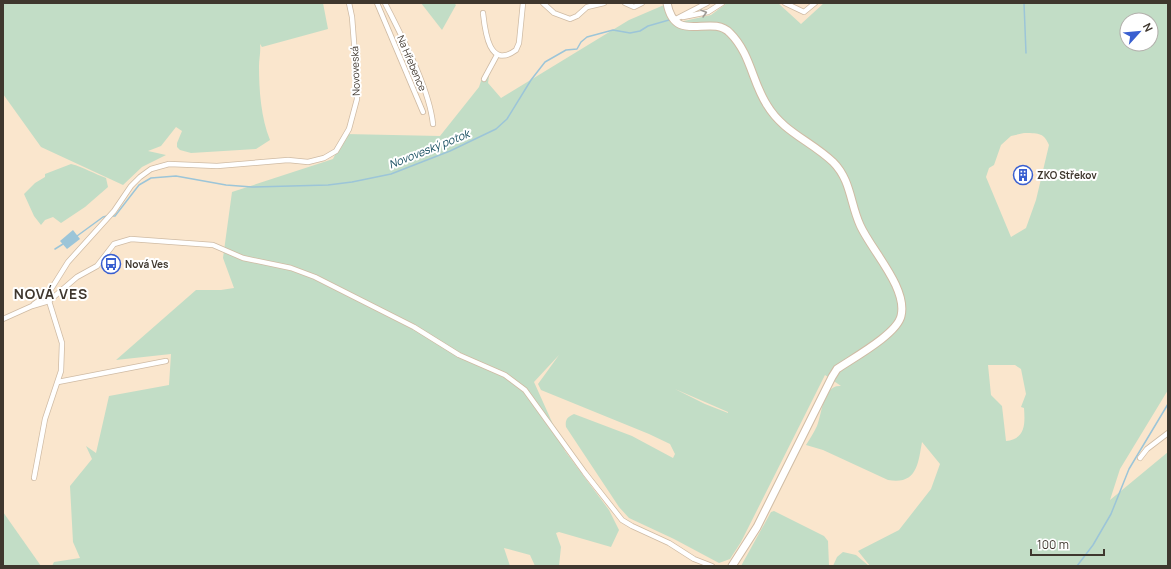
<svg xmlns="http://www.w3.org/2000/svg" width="1171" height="569" viewBox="0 0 1171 569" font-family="Manrope,sans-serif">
	<rect width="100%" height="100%" fill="#fae6cd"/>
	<g fill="#c2ddc6" fill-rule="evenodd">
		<path d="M3,3h320l5,26 -66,18 -2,-3c1,7 -1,15 -1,22 0,24 2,52 11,74l-14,9 -65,4 -11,-3 -3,-3v-4l5,-12 -6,-4 -15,19 -13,5 18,4 -24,12 -19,18 -82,-38 -38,-53z"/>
		<polygon points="421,3 454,3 456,5 442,30"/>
		<path d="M727,3h51l23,21 23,-21h344v387l-48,79 -10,31 58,-48v114h-298l-12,-15 41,-21 32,-41 9,-25 -18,-22c-4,22 -5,43 -34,38l-65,-30 -17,-5c4,-6 8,-13 11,-19 5,-12 6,-42 24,-40l-16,-11 -84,167 -11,17 -11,4 -45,-24 -45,-21 -10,-11 -53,-80c-1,-7 1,-10 8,-13l58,22 41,22 2,-4 -5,-10 -21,-10 -108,-44 -3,-6 21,-29 -25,27 31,69 44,59 10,20 -8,17 -52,-15 -3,1 5,14 -2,19h-24l-5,-11 -26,-7 6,18h-458l2,-4 26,-4 -7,-16 -3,-56 22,-27 -6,-13 10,7 13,-57 60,-11 2,-31 -55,6 80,-70h25l13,-2 -11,-30 9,-66 101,-33 12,-25 95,2 39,-49 3,-9 9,-17 -3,22 13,15 128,-78 35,-15 3,9 8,9 36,-8zM1127,20h24v24h-24zM1024,133c13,1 19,-2 25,12l-13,55 -10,28 -15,9 -25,-60 3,-9 5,-3 7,-20 10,-9zM988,365h27l6,4 5,25 -5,13 3,1c1,15 2,31 -18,33l-4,-35 -11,-11zM675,389l53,23v1l-23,-9z"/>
		<path d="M71,164c13,3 23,10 35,14l2,9 -23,20 -24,16 -8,-6 -8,3 -4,5 -7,-9 -10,-22 11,-11 10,-6v-3z"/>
		<polygon points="774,511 824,536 828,541 829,566 741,566 771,512"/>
		<polygon points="3,512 41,566 3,566"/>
		<polygon points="843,552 856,555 869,566 833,566 837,557"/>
	</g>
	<polygon fill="#9cc5d8" points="73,230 80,239 67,249 60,241"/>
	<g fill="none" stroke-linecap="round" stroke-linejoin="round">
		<g stroke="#9cc5d8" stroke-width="1.5">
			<polyline points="1024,3 1026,53"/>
			<polyline points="110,216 115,216 139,185 151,178 176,176 226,185 252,187 328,185 352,182 391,174 450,151 496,129 507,119 531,80 545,62 566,50 577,49 581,42 587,37 613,30 630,33 640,31 648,26 669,20"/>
			<polyline points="77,236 103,217 107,216"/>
			<polyline points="55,249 63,244"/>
			<polyline points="1077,566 1093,545 1111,514 1129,469 1168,404"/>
		</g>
		<g stroke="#cfbba4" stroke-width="6">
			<g id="street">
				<polyline points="377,3 423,112"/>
				<path d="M385,3c17,34 44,84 48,121"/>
				<polyline points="543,3 554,13 570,19 577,16 587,7 604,3"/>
				<polyline points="625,3 634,7 642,3"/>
				<polyline points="785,3 804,12 815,3"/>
				<path d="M483,13c2,18 6,57 33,37l3,-7 4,-40"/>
				<polyline points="683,17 708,12 722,3"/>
				<polyline points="674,20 707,3"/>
				<polyline points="484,79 497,55"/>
				<polyline points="34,304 48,294 68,262 114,211 131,186 140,177 151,169 169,164 217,166 288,160 308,162 324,158 336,151 349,129 357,99 356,68 352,17 349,3"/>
				<polyline points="3,319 32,306 49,301 77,277 97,266 114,244 131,239 213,245 243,258 291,268 315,277 414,327 459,355 505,375 525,390 585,473 622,520 632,526 669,543 694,559 712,566"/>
				<polyline points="58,382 166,361"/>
				<polyline points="1140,458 1147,449 1168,433"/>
				<polyline points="34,478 45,419 61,371 62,343 49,301"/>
			</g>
		</g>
		<g stroke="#cfbba4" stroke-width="9">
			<path id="secondary" d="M667,3c8,43 44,10 63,30 21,21 22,49 37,72 16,27 44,36 66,57 18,18 17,41 27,63 11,25 48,63 41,91 -4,18 -48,42 -64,53l-5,8 -75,150 -25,39"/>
		</g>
		<use href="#street" stroke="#fff" stroke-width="4.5"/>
		<use href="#secondary" stroke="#fff" stroke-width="7"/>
	</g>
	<defs><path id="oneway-chevron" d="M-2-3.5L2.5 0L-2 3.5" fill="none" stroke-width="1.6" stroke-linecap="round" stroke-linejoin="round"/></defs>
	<use stroke="#9f9b96" href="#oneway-chevron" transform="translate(704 13) rotate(-16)"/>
	<defs>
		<g id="building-ring" transform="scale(1)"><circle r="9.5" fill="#fff" stroke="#395fd0" stroke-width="1.5"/><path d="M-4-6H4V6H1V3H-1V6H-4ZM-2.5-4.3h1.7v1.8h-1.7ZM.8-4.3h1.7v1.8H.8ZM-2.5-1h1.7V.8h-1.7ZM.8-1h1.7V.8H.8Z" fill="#395fd0"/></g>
		<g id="bus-ring" transform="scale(1)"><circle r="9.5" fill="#fff" stroke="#395fd0" stroke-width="1.5"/><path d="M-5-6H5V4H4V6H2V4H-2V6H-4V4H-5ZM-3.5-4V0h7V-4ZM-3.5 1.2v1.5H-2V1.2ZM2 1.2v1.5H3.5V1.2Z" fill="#395fd0"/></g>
	</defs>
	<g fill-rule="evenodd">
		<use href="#building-ring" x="1023" y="175"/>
		<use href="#bus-ring" x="111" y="264"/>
	</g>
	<g text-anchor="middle" stroke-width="4" stroke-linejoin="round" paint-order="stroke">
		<g font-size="10" fill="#3f372e" stroke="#fff">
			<text transform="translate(412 63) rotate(67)" y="4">Na Hřebence</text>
			<text transform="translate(355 71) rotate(-92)" y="4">Novoveská</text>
		</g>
		<g font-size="10" font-weight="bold" fill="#3f372e" stroke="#fff" text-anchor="start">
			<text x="1037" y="179">ZKO Střekov</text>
			<text x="125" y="268">Nová Ves</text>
		</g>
		<g font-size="11" font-style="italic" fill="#124a5d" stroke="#fff">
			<text transform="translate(429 149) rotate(-22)" y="4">Novoveský potok</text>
		</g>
		<g font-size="14" font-weight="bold" letter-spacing="1" fill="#3f372e" stroke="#fff">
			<text x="51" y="299">NOVÁ VES</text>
		</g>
	</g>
	<rect width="1171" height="569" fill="none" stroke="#3f372e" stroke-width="8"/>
	<g transform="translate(1139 32) rotate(63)"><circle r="19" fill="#ffffff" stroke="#b2afab"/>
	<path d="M0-3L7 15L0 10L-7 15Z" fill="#395fd0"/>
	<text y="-6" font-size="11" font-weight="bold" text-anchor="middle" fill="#3f372e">N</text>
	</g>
	<path d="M1031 549v6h73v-6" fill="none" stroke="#3f372e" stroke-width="2"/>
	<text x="1037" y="549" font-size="12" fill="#3f372e" stroke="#ffffff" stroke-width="3" paint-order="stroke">100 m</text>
</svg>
